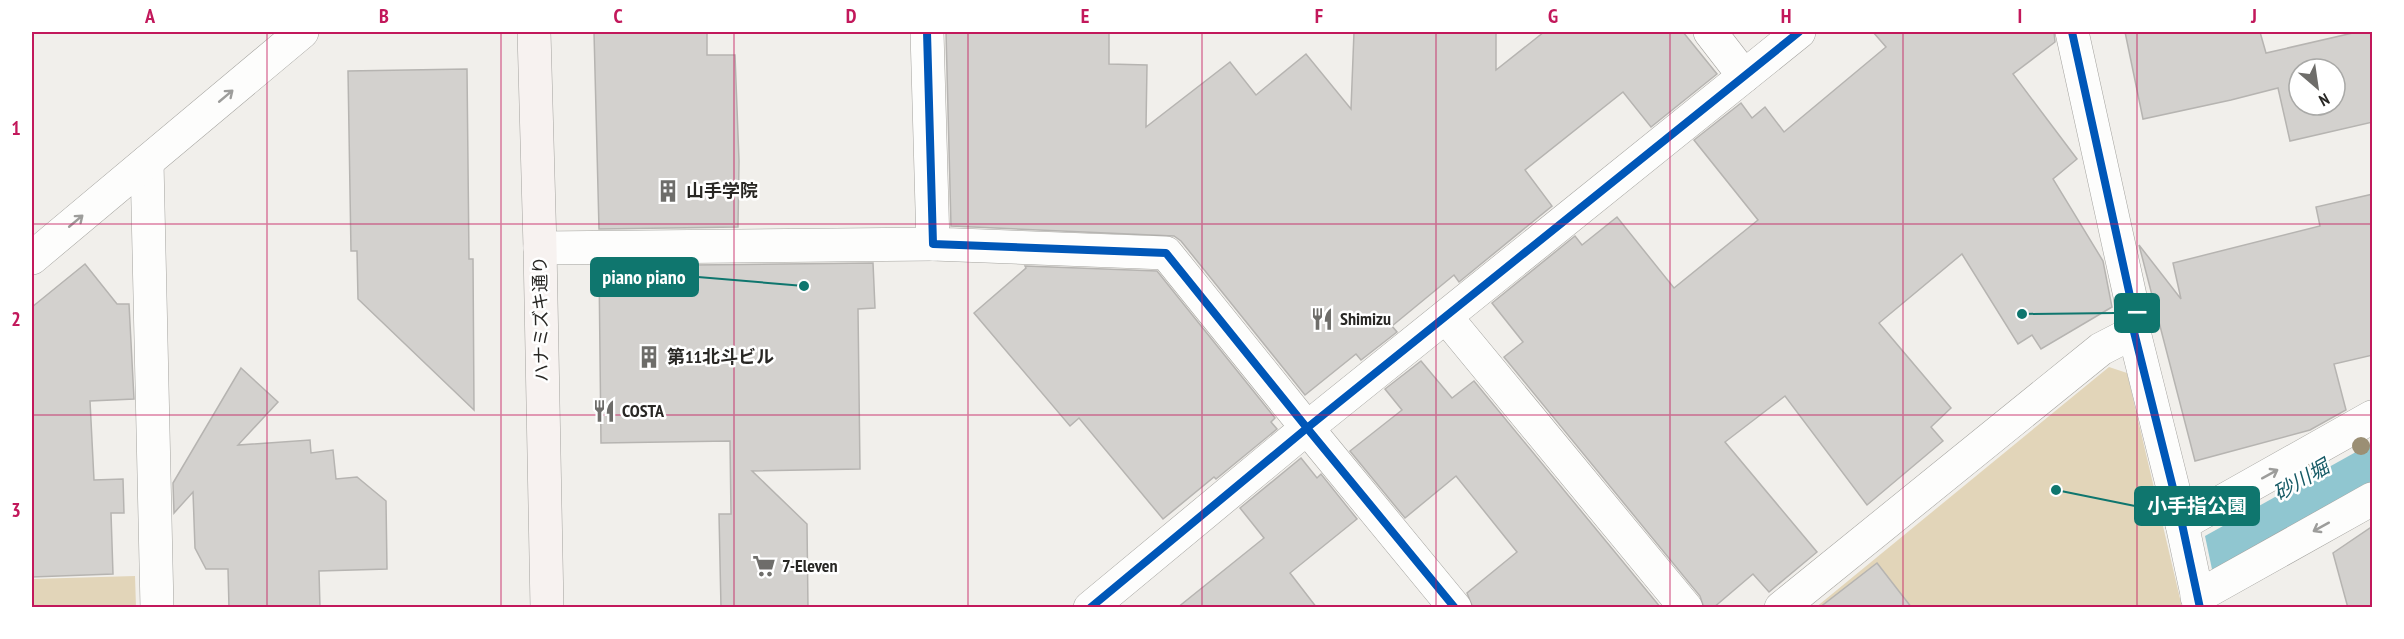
<svg xmlns="http://www.w3.org/2000/svg" width="2404" height="639" viewBox="0 0 2404 639" font-family="'PT Sans Narrow','Noto Sans JP',sans-serif">
	<rect width="100%" height="100%" fill="#f1efeb"/>
	<g fill="#e2d5b9">
		<polygon points="2109,367 2127,373 2182,607 1815,608"/>
		<polygon points="135,576 136,607 32,607 32,579"/>
	</g>
	<polygon fill="#90c6d0" points="2372,443 2372,483 2213,574 2205,536"/>
	<g fill="#d3d1ce" stroke="#b6b4b1" stroke-width="1.5" fill-rule="evenodd">
		<polygon points="594,32 707,32 707,55 735,55 739,161 738,227 599,229"/>
		<polygon points="946,32 1109,32 1109,64 1147,65 1146,127 1230,62 1256,95 1306,54 1351,109 1354,32 1496,32 1496,70 1544,32 1683,32 1717,74 1651,127 1623,92 1525,170 1552,206 1459,282 1454,275 1392,326 1397,332 1361,360 1356,354 1305,395 1181,241 1174,236 951,226"/>
		<polygon points="1873,32 2054,32 2055,42 2013,74 2077,159 2053,179 2103,261 2112,307 2041,349 2032,335 2018,344 1962,254 1879,323 1951,408 1931,427 1943,441 1867,505 1785,396 1725,442 1817,552 1769,592 1753,574 1713,608 1704,608 1700,596 1504,357 1523,342 1492,303 1575,236 1582,245 1617,217 1674,288 1758,220 1694,140 1741,103 1752,118 1765,107 1784,132 1886,47"/>
		<path d="M2125,32h135l6,21 91,-21h16v90l-83,19 -12,-53 -47,12 -88,19zM2299,69h36v36h-36z"/>
		<polygon points="467,69 469,259 473,259 474,410 358,299 357,251 351,251 348,71"/>
		<polygon points="2373,194 2373,355 2334,364 2346,410 2310,430 2195,461 2139,245 2181,299 2173,263 2320,226 2316,207"/>
		<polygon points="873,263 875,308 858,309 860,469 752,471 807,524 808,608 721,608 719,514 731,514 730,441 601,443 599,266"/>
		<polygon points="85,264 117,304 129,304 134,399 90,401 94,480 123,479 124,513 111,513 113,574 32,577 32,307"/>
		<polygon points="1025,266 1157,271 1275,418 1271,422 1277,429 1216,479 1214,477 1163,519 1079,418 1070,426 974,313 1026,268"/>
		<polygon points="1421,361 1452,398 1474,381 1661,608 1473,608 1467,593 1517,552 1456,476 1405,518 1350,451 1402,410 1385,389"/>
		<polygon points="241,368 278,402 238,445 310,440 311,453 333,450 336,479 357,477 386,501 387,569 319,571 320,608 229,608 228,569 206,569 195,548 193,492 174,513 173,483"/>
		<polygon points="1301,458 1317,478 1321,474 1357,519 1290,573 1317,608 1177,608 1264,538 1240,508"/>
		<polygon points="2373,526 2373,608 2348,608 2333,553"/>
		<polygon points="1877,563 1912,608 1819,608"/>
	</g>
	<g fill="none" stroke-linecap="round" stroke-linejoin="round">
		<g stroke="#a4a39f" stroke-width="34">
			<g id="street">
				<polyline points="927,32 933,244 1166,253 1307,428 1455,608"/>
				<polyline points="1710,32 1744,76"/>
				<polyline points="2072,32 2130,296 2134,332 2182,524 2200,608"/>
				<polyline points="147,162 157,608"/>
				<polyline points="540,248 933,244"/>
				<polyline points="32,258 302,32"/>
				<polyline points="1446,317 1686,608"/>
				<polyline points="2182,524 2372,417"/>
				<polyline points="2197,597 2372,499"/>
				<polyline points="1090,608 1307,428 1799,32"/>
				<polyline points="1781,608 2101,349 2134,332"/>
			</g>
		</g>
		<g stroke="#a4a39f" stroke-width="34">
			<polyline id="secondary" points="534,32 540,248 547,608"/>
		</g>
		<use href="#street" stroke="#fdfdfc" stroke-width="33"/>
		<use href="#secondary" stroke="#f7f2f0" stroke-width="33"/>
		<g stroke="#fff" stroke-width="11">
			<g id="cycleway">
				<polyline points="927,32 933,244 1166,253 1307,428 1455,608"/>
				<polyline points="2072,32 2130,296 2134,332 2182,524 2200,608"/>
				<polyline points="1090,608 1307,428 1799,32"/>
			</g>
		</g>
		<use href="#cycleway" stroke="#0057b8" stroke-width="8"/>
	</g>
	<g fill="#9b8f74">
		<circle cx="2361" cy="446" r="9"/>
		<circle cx="2314" cy="471" r="9"/>
	</g>
	<defs><path id="oneway-shaft" d="M-6 0H5M1.5-3L5.5 0L1.5 3" fill="none" stroke-width="1.6" stroke-linecap="round" stroke-linejoin="round" transform="scale(1.5)"/></defs>
	<g stroke="#9d9d9b">
		<use href="#oneway-shaft" transform="translate(226 96) rotate(-40)"/>
		<use href="#oneway-shaft" transform="translate(76 221) rotate(-40)"/>
		<use href="#oneway-shaft" transform="translate(2270 474) rotate(-29)"/>
		<use href="#oneway-shaft" transform="translate(2321 527) rotate(151)"/>
	</g>
	<path fill="none" stroke="#c2185b" stroke-width="1.5" stroke-opacity="0.55" d="M267,32v576M501,32v576M734,32v576M968,32v576M1202,32v576M1436,32v576M1670,32v576M1903,32v576M2137,32v576M32,224h2340M32,415h2340"/>
	<defs>
		<g id="building-bare" transform="scale(1.8)"><path d="M-4-6H4V6H1V3H-1V6H-4ZM-2.5-4.3h1.7v1.8h-1.7ZM.8-4.3h1.7v1.8H.8ZM-2.5-1h1.7V.8h-1.7ZM.8-1h1.7V.8H.8Z" fill="#6e6d6a" stroke="#fff" stroke-width="2.5" paint-order="stroke"/></g>
		<g id="restaurant-bare" transform="scale(1.8)"><path d="M-5-6h1v4h1v-4h1v4h1v-4h1v5L-1.5 .5V6h-2V.5L-5-1ZM5-6V6H3V1.5H1.5Q1.5-4 5-6Z" fill="#6e6d6a" stroke="#fff" stroke-width="2.5" paint-order="stroke"/></g>
		<g id="supermarket-bare" transform="scale(1.8)"><path d="M-6-5.5h2.5l.6 2H6L4.5 2H-2.5L-4.4-4H-6ZM-1.5 3.2a1.3 1.3 0 1 0 .1 0ZM3 3.2a1.3 1.3 0 1 0 .1 0Z" fill="#6e6d6a" stroke="#fff" stroke-width="2.5" paint-order="stroke"/></g>
	</defs>
	<g fill-rule="evenodd">
		<use href="#building-bare" x="668" y="191"/>
		<use href="#restaurant-bare" x="1322" y="319"/>
		<use href="#building-bare" x="649" y="357"/>
		<use href="#restaurant-bare" x="604" y="411"/>
		<use href="#supermarket-bare" x="764" y="566"/>
	</g>
	<g text-anchor="middle" stroke-width="5" stroke-linejoin="round" paint-order="stroke">
		<g font-size="18" font-weight="bold" fill="#282724" stroke="#fff" text-anchor="start">
			<text x="686" y="197">山手学院</text>
			<text x="1340" y="325">Shimizu</text>
			<text x="667" y="363">第11北斗ビル</text>
			<text x="622" y="417">COSTA</text>
			<text x="782" y="572">7-Eleven</text>
		</g>
		<g font-size="18" fill="#282724" stroke="#fff">
			<text transform="translate(541 319) rotate(-91)" y="6">ハナミズキ通り</text>
		</g>
		<g font-size="20" font-style="italic" fill="#165a65" stroke="#fff">
			<text transform="translate(2301 480) rotate(-30)" y="7">砂川堀</text>
		</g>
	</g>
	<path fill="none" stroke="#0f766e" stroke-width="2" d="M804 286L698 277M2022 314L2115 313M2056 490L2135 506"/>
	<g fill="#0f766e" stroke="#fff" stroke-width="2">
		<circle cx="804" cy="286" r="6"/>
		<circle cx="2022" cy="314" r="6"/>
		<circle cx="2056" cy="490" r="6"/>
	</g>
	<g fill="#0f766e" stroke="#0f766e" stroke-width="2">
		<rect x="591" y="258" width="107" height="38" rx="6"/>
		<rect x="2115" y="294" width="44" height="38" rx="6"/>
		<rect x="2135" y="487" width="124" height="38" rx="6"/>
	</g>
	<g font-size="20" text-anchor="middle" font-weight="bold" fill="#fff">
		<text x="644" y="284">piano piano</text>
		<text x="2137" y="320">一</text>
		<text x="2197" y="513">小手指公園</text>
	</g>
	<rect width="2404" height="639" fill="none" stroke="#ffffff" stroke-width="66"/>
	<g transform="translate(2317 87) rotate(151)"><circle r="28" fill="#ffffff" stroke="#a9a9a7" stroke-width="1.5"/>
	<path d="M0-4.5L10 22L0 15L-10 22Z" fill="#6e6d6a"/>
	<text y="-9" font-size="16" font-weight="bold" text-anchor="middle" fill="#282724">N</text>
	</g>
	<rect x="33" y="33" width="2338" height="573" fill="none" stroke="#c2185b" stroke-width="2"/>
	<g font-size="20" text-anchor="middle" font-weight="bold" fill="#c2185b">
		<text x="150" y="23">A</text>
		<text x="384" y="23">B</text>
		<text x="618" y="23">C</text>
		<text x="851" y="23">D</text>
		<text x="1085" y="23">E</text>
		<text x="1319" y="23">F</text>
		<text x="1553" y="23">G</text>
		<text x="1786" y="23">H</text>
		<text x="2020" y="23">I</text>
		<text x="2254" y="23">J</text>
		<text x="16" y="135">1</text>
		<text x="16" y="326">2</text>
		<text x="16" y="517">3</text>
	</g>
</svg>
